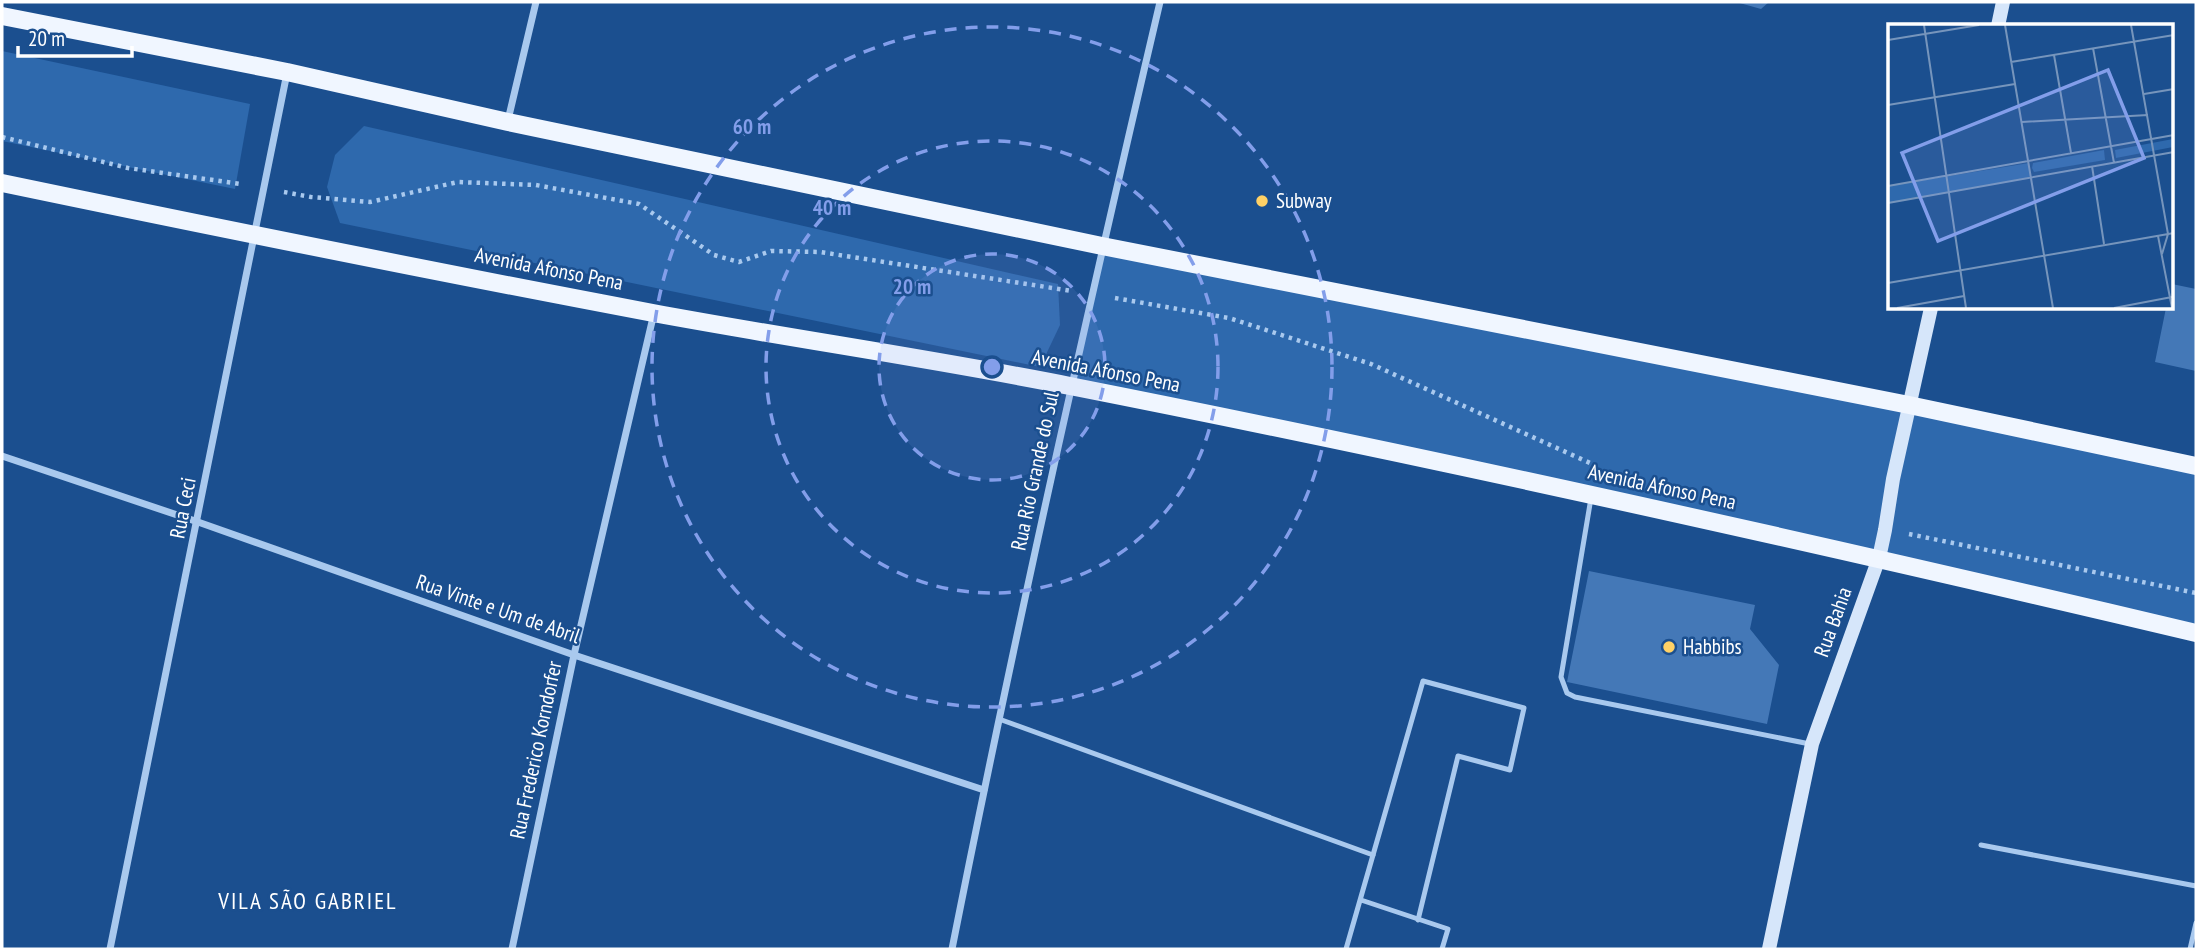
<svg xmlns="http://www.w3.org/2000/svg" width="2198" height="951" viewBox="0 0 2198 951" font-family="'PT Sans Narrow',sans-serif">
	<rect width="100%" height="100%" fill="#1b4f8f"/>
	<g fill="#2e69ad">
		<polygon points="2,51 250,104 235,189 2,141"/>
		<polygon points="364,126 1058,284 1060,325 1040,367 340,223 327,187 335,155"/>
		<polygon points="1102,246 2196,466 2196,633 1071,386"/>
	</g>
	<g fill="#4478b7">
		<polygon points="1736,2 1769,2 1761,9"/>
		<polygon points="2172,284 2196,289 2196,371 2155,362 2166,308 2172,308"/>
		<polygon points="1589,571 1755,605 1750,629 1779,665 1767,724 1567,682"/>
	</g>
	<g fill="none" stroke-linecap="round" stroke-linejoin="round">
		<g stroke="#a9c9ee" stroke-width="4.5" stroke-dasharray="3.5 5" stroke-linecap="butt">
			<polyline points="2,137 128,168 241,184"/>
			<polyline points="284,192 311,197 370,202 458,182 536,185 639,204 714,255 739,262 771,251 820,252 1072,291"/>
			<polyline points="1115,298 1229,318 1371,364 1590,463"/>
			<polyline points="1909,534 2196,593"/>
		</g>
		<g stroke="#a9c9ee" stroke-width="5">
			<polyline points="1591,498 1561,677 1567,693 1575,697 1810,744"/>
			<polyline points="999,719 1373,855 1346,949"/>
			<polyline points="1981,845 2196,886"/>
			<polyline points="1373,855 1423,681 1524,708 1510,770 1458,756 1418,920"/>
			<polyline points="1361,900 1448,929 1442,949"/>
			<polyline points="2190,949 2196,923"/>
		</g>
		<g stroke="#a9c9ee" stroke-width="7">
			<polyline points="508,120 536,2"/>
			<polyline points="2,456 198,522 574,655 984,790"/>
			<path d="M110,949c60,-292 117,-584 177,-876"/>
			<polyline points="512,949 574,655 654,313"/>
			<path d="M952,949c63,-317 134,-632 208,-947"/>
		</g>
		<g stroke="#d6e6fa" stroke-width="14">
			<polyline points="1998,26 2003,2"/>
			<polyline points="1769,949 1812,744 1879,558 1885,530 1893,479 1931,308"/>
		</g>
		<g stroke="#f0f6ff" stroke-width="18">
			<polyline points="2,16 287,72 508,122 1102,246 1909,405 2196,466"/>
			<path d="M2,183c216,45 434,89 651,130 140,26 282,46 422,74 375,74 749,158 1121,246"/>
		</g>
	</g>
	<circle cx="992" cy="367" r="113" fill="#839eea" fill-opacity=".12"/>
	<g fill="none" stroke="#839eea" stroke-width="3.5" stroke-dasharray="12 9">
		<circle cx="992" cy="367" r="113"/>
		<circle cx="992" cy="367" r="226"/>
		<circle cx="992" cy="367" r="340"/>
	</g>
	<g fill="#ffd166" stroke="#1b4f8f" stroke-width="2.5">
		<circle cx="1262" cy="201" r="7"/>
		<circle cx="1669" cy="647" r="7"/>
	</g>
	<g text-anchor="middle" stroke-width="5" stroke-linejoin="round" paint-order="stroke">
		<g font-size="21" fill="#fff" stroke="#1b4f8f" text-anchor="start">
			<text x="1276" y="208">Subway</text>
			<text x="1683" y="654">Habbibs</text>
		</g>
		<g font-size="21" fill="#fff" stroke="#1b4f8f">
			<text transform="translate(549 269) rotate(11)" y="7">Avenida Afonso Pena</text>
			<text transform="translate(1106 371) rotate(11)" y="7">Avenida Afonso Pena</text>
			<text transform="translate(1035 471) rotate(-78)" y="7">Rua Rio Grande do Sul</text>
			<text transform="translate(1662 487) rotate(12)" y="7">Avenida Afonso Pena</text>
			<text transform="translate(183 508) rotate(-79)" y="7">Rua Ceci</text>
			<text transform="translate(498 609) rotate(19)" y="7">Rua Vinte e Um de Abril</text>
			<text transform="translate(1833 622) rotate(-70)" y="7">Rua Bahia</text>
			<text transform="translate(536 750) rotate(-78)" y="7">Rua Frederico Korndorfer</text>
		</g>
		<g font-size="23" letter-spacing="2" fill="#fff" stroke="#1b4f8f">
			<text x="308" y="909">VILA SÃO GABRIEL</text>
		</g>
	</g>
	<g transform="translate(1888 24)">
		<rect width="285" height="285" fill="#1b4f8f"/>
		<path d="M285,115v8l-57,11 -1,-8zM216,126l1,10 -71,12 -2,-4 1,-5zM141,139l2,14 -143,26v-17z" fill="#2e69ad"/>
		<path fill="none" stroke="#7695bc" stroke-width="2" d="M36,1l42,283M117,1l48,283M243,1l37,209 -6,20M0,16l91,-15M205,24l21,115M166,31l17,98M123,38l163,-27M256,70l30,-5M0,81l127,-21M134,98l126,-7M204,142l12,78M0,162l286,-51M0,179l286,-51M270,212l14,72M0,259l286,-50M9,284l67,-12M226,284l58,-11"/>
		<path fill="#839eea" fill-opacity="0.15" stroke="#839eea" stroke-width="3.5" d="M220,46l36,88 -206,83 -36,-88z"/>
		<rect width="285" height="285" fill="none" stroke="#fff" stroke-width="3.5"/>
	</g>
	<circle cx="992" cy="367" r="10" fill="#839eea" stroke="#1b4f8f" stroke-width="3.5"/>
	<g font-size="21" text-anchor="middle" font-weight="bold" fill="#839eea" stroke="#1b4f8f" stroke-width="5" stroke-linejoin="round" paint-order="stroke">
		<text x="752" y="134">60 m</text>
		<text x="832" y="215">40 m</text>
		<text x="912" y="294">20 m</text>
	</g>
	<rect width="2198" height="951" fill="none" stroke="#ffffff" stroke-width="7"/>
	<path d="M18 46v10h114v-10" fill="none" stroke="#ffffff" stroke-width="3.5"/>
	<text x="28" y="46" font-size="21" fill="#ffffff" stroke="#1b4f8f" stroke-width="5" paint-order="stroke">20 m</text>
</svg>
